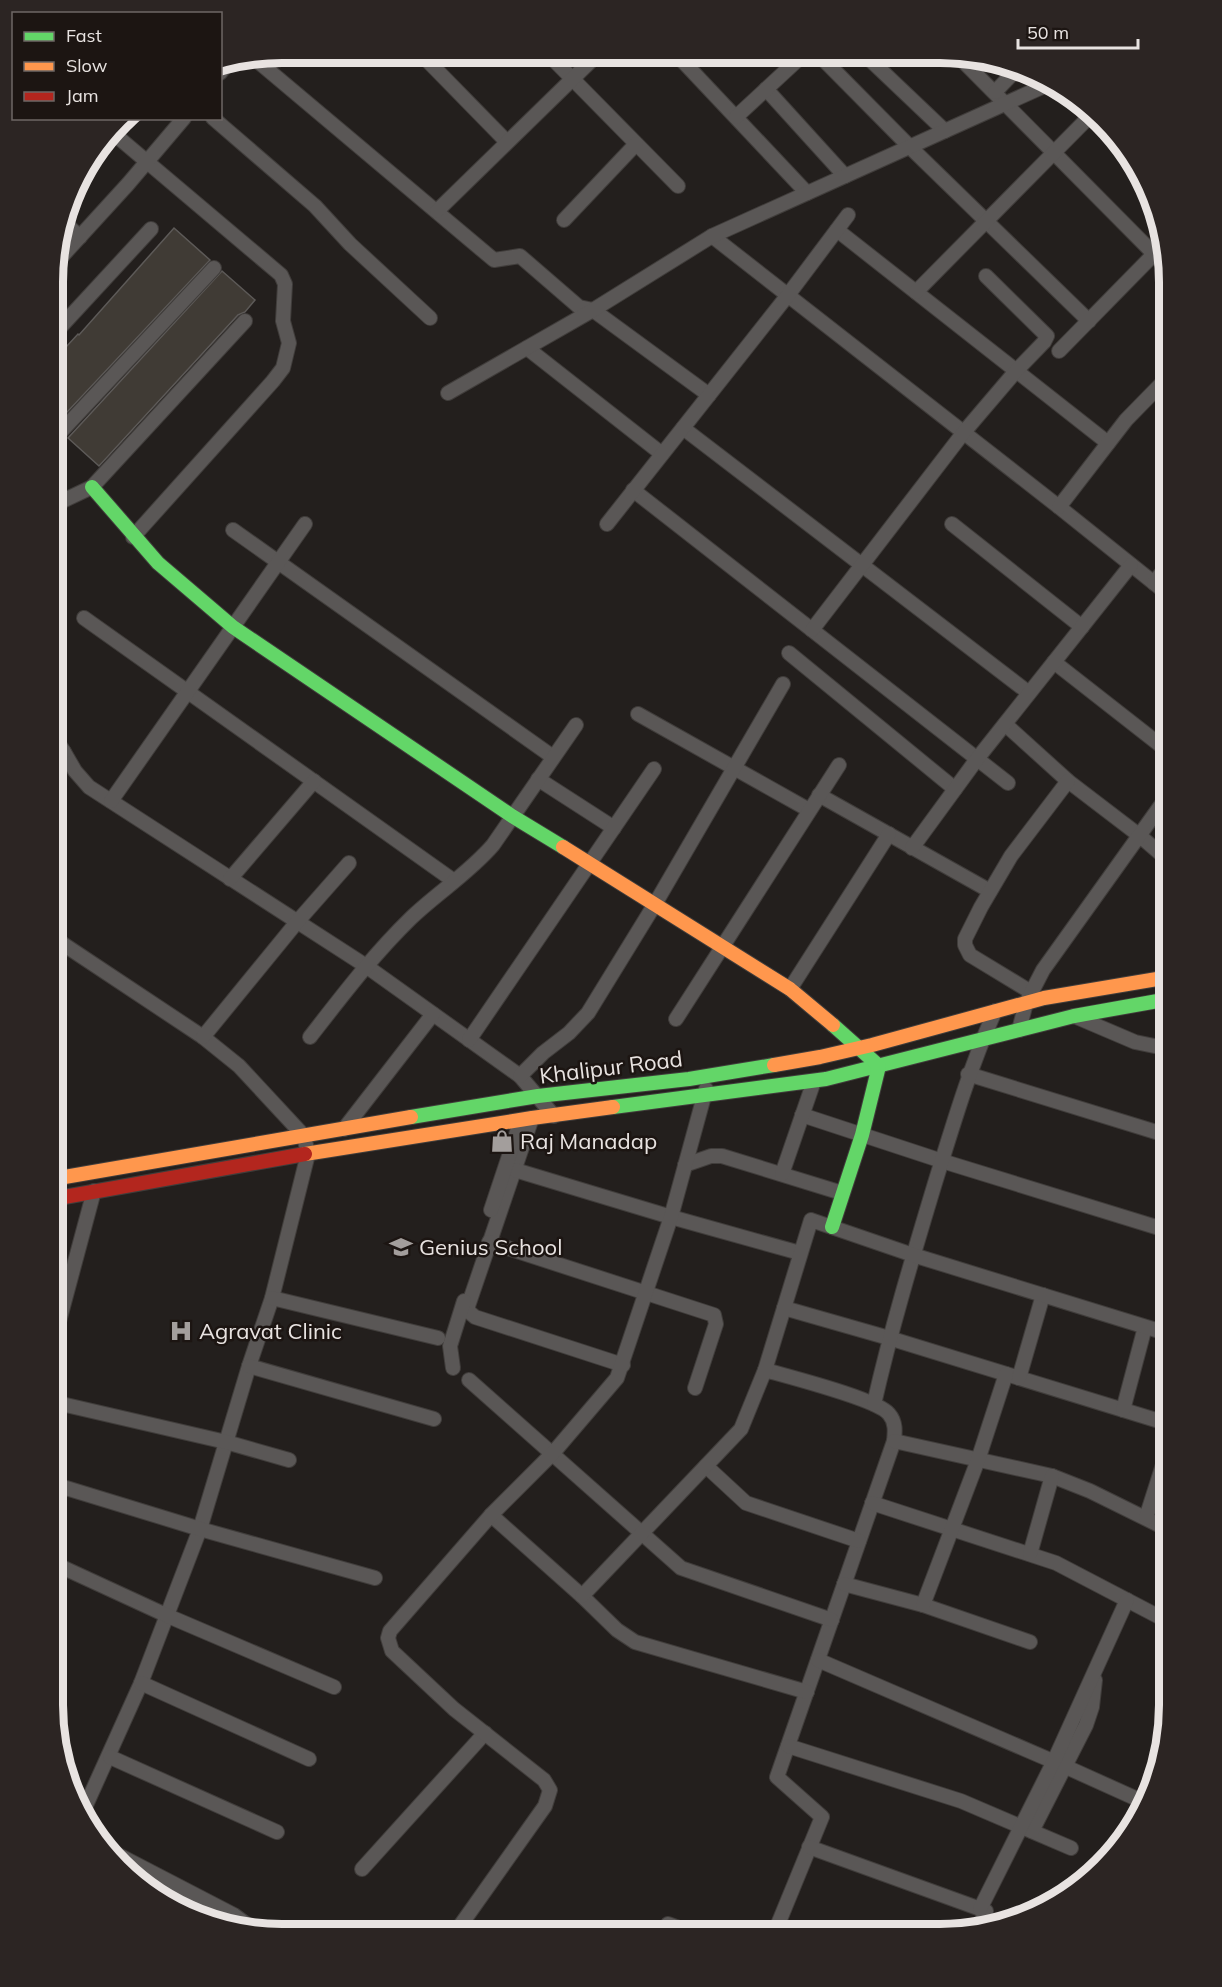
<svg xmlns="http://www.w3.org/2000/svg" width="1222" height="1987" viewBox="0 0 1222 1987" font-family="Mulish,sans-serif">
	<rect width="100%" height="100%" fill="#231f1d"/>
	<g fill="#403b35" stroke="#5d5a58" stroke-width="1.5">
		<polygon points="174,228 210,260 55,425 54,360 78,334 79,335"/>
		<polygon points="222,271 255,300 245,312 238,315 99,466 68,438"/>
	</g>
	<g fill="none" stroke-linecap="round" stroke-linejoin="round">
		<g stroke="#403d3b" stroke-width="16">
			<g id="street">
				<polyline points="420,53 507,142"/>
				<polyline points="547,53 678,186"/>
				<polyline points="676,54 807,193"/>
				<polyline points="818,54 910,147 1089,321"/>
				<polyline points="864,54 945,131"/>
				<polyline points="956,54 1166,266"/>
				<polyline points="254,58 494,260 520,256 579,307 593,310 709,395"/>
				<polyline points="220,73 228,63"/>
				<polyline points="766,89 845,176"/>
				<polyline points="995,92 1018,68"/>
				<polyline points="736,117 804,54"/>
				<polyline points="213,118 315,206 350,244 430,318"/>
				<polyline points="113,133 281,275 285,284 283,321 289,343 283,368 273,381 133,537"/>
				<polyline points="437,211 599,53"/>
				<polyline points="564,220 636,144"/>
				<polyline points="64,222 80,237"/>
				<polyline points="837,230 1108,443"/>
				<polyline points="712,236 1059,507 1169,595"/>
				<polyline points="54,265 128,184 184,118"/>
				<polyline points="916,292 1093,113"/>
				<polyline points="54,334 151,229"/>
				<polyline points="527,348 662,454"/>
				<polyline points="1059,351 1162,246"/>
				<polyline points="448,393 593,310 712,236 1051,83"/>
				<polyline points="683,428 1029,693"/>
				<polyline points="54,439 214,268"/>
				<polyline points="633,490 1008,783"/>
				<polyline points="54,505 92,487 245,321"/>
				<polyline points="1059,507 1126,420 1169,376"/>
				<polyline points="607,524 788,295 848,215"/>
				<polyline points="952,524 1082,627"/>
				<polyline points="233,530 553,757"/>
				<polyline points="1154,583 1169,563"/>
				<polyline points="84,618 454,881"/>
				<polyline points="812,630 964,432 1016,371 1044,342 1047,336 986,276"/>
				<polyline points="789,653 955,789"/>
				<polyline points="1054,662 1169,752"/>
				<polyline points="638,714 809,810"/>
				<polyline points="1005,724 1068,781 1140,836 1169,861"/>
				<polyline points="64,752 75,771 89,787 366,966 520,1076 554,1116"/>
				<polyline points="54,758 64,752 54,737"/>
				<polyline points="538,779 614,828"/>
				<polyline points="819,795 990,891"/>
				<polyline points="111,801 305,524"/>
				<polyline points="912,848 977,759 1131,565"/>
				<polyline points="230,879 314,781"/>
				<polyline points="54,938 203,1037 239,1066 304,1136 308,1154 272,1298 249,1366 200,1529 141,1683 82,1814"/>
				<polyline points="790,989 889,834"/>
				<polyline points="1031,992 970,955 965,945 965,939 981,907 1011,856 1068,781"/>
				<polyline points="1074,1016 1135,1042 1169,1049"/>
				<polyline points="676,1019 839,765"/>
				<polyline points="1019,1030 1026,1003 1043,970 1169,794"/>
				<polyline points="203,1037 297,922 349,863"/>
				<path d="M310,1037c32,-41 63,-82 101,-119 26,-25 58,-45 82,-73l83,-120"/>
				<polyline points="469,1040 654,769"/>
				<polyline points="968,1074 1169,1136"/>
				<polyline points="520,1076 543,1053 569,1033 588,1013 655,904 783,684"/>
				<polyline points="802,1115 942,1161 1169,1231"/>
				<polyline points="532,1118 468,1306 468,1311 475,1317 623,1365"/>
				<polyline points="344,1129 433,1014"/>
				<polyline points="685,1165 711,1156 722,1156 842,1193"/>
				<polyline points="515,1170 671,1217 800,1253"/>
				<polyline points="782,1174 814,1081"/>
				<polyline points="491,1210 521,1120"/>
				<polyline points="489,1242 714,1315 716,1324 695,1388"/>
				<polyline points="272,1298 438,1338"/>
				<polyline points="784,1308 889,1338 1169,1424"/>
				<polyline points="53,1344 94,1191"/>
				<polyline points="249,1366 434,1419"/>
				<polyline points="453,1368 450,1346 464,1301"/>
				<path d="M765,1370c24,7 112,29 124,44 7,8 6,18 5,27l-117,336 45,40 -48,117"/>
				<polyline points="1019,1378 1043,1295"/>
				<polyline points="469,1380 681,1568 832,1620"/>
				<polyline points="53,1402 226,1442 289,1460"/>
				<path d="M874,1404c17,-75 39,-148 61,-221 18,-58 35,-116 60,-172"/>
				<polyline points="1123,1410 1145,1327"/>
				<polyline points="894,1441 1052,1476 1090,1491 1169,1530"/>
				<polyline points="706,1466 746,1503 859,1541"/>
				<polyline points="53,1484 200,1529 375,1578"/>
				<polyline points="872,1503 1056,1563 1169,1622"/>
				<polyline points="491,1515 582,1596 617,1630 635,1642 807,1692"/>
				<polyline points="1146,1518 1169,1446"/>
				<polyline points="1030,1554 1052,1476"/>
				<polyline points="53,1563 168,1616 334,1687"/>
				<polyline points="844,1584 923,1605 1030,1642"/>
				<polyline points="582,1596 741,1429 765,1370 811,1220 913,1255 1169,1334"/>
				<polyline points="923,1605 978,1460 1006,1374"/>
				<polyline points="818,1660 1064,1766 1146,1803"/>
				<polyline points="141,1683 309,1759"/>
				<polyline points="788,1746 961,1801 1071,1848"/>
				<polyline points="110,1757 277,1832"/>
				<polyline points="1032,1831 1086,1725 1092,1707 1095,1680"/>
				<polyline points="103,1847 234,1915 246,1924 251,1932"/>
				<polyline points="809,1847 986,1911 979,1927"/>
				<polyline points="362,1869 485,1733"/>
				<polyline points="980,1909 1054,1761 1127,1600"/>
				<polyline points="668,1924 696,1934"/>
				<polyline points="455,1933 545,1806 550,1790 544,1780 454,1709 392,1651 388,1638 390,1631 491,1515 553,1453 617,1378 671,1217 706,1089"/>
			</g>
		</g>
		<g stroke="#403d3b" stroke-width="16">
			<g id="fast">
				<polyline points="92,487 158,563 233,627 512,816 563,847"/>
				<polyline points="613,1107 826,1079 1074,1016 1169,999"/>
				<polyline points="411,1117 538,1096 689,1079 774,1065"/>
				<polyline points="832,1227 862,1135 879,1066 833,1025"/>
			</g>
		</g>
		<g stroke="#403d3b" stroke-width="16">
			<g id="slow">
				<polyline points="563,847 790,989 833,1025"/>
				<polyline points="774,1065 820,1057 872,1045 1044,998 1169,977"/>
				<polyline points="305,1154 532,1118 613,1107"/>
				<polyline points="53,1179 411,1117"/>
			</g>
		</g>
		<g stroke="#403d3b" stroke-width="16">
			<polyline id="jam" points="53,1199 305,1154"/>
		</g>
		<use href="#street" stroke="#5a5756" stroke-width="14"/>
		<use href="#fast" stroke="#63d668" stroke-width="14"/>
		<use href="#slow" stroke="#ff974d" stroke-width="14"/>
		<use href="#jam" stroke="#b3261e" stroke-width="14"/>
	</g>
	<defs>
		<g id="shop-bare" transform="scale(1.8)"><path d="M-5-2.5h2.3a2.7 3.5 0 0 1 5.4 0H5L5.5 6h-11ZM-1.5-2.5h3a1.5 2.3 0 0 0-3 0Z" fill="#a39e9c" stroke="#1c1512" stroke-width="2.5" paint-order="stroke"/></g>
		<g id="school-bare" transform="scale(1.8)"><path d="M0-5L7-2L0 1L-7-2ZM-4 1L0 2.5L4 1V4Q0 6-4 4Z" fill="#a39e9c" stroke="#1c1512" stroke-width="2.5" paint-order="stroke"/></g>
		<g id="hospital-bare" transform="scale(1.8)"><path d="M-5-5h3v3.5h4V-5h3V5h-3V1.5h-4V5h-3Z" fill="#a39e9c" stroke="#1c1512" stroke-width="2.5" paint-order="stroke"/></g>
	</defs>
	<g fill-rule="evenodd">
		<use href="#shop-bare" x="502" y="1141"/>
		<use href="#school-bare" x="401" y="1247"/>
		<use href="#hospital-bare" x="181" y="1331"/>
	</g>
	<g text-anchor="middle" stroke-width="5" stroke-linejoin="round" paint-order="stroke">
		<g font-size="22" fill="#e8e3e1" stroke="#1c1512">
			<text transform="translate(611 1067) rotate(-7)" y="8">Khalipur Road</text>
		</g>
		<g font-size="22" fill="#e8e3e1" stroke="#1c1512" text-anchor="start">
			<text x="520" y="1149">Raj Manadap</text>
			<text x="419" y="1255">Genius School</text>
			<text x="199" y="1339">Agravat Clinic</text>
		</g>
	</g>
	<path d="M0 0H1222V1987H0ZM282 63H940A219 219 0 0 1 1159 282V1705A219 219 0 0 1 940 1924H282A219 219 0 0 1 63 1705V282A219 219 0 0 1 282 63Z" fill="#2c2523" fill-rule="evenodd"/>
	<path fill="none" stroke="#e8e3e1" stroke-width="8" d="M282 63H940A219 219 0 0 1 1159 282V1705A219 219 0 0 1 940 1924H282A219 219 0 0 1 63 1705V282A219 219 0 0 1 282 63Z"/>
	<rect x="12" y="12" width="210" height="108" fill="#1c1512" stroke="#6e6765" stroke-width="1.5"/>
	<rect x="24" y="32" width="30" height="9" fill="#63d668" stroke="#6e6765" stroke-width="1.5"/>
	<text x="66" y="42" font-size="18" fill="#e8e3e1">Fast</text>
	<rect x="24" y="62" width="30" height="9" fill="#ff974d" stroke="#6e6765" stroke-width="1.5"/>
	<text x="66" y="72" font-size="18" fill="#e8e3e1">Slow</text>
	<rect x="24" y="92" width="30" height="9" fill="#b3261e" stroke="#6e6765" stroke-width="1.5"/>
	<text x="66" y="102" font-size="18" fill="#e8e3e1">Jam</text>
	<path d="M1018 39v9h120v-9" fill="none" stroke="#e8e3e1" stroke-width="3"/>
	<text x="1027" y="39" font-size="18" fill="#e8e3e1" stroke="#1c1512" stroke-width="4.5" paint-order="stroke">50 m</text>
</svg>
